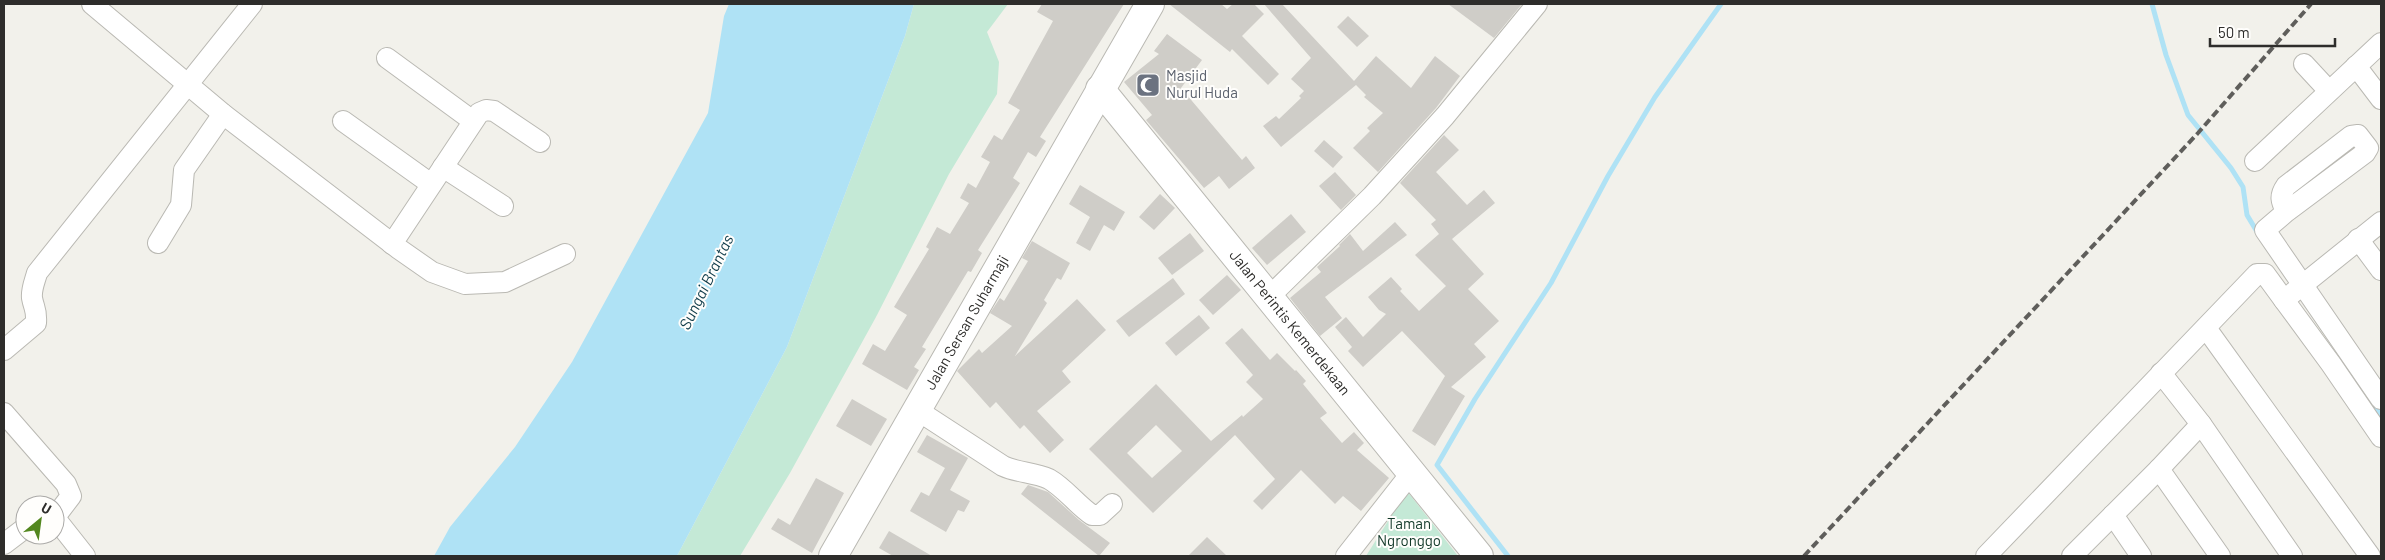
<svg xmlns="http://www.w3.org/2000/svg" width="2385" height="560" viewBox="0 0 2385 560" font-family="Barlow,sans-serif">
	<rect width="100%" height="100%" fill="#f2f1eb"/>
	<g fill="#c4e9d6">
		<polygon points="914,4 1008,4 987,32 999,62 997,94 949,174 876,317 790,473 740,556 677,556 787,347 905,36"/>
		<polygon points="1407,491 1458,556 1366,556"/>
	</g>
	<polygon fill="#afe2f5" points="729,4 914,4 905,36 787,347 677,556 434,556 450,527 515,447 572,362 708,113 724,16"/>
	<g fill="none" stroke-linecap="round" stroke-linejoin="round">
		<g stroke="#afe2f5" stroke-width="5">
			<polyline points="2152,4 2166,55 2188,115 2231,168 2243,187 2247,215 2259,235"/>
			<polyline points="2372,402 2381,416"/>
			<polyline points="1508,556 1437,465 1475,399 1551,283 1608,176 1655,97 1721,4"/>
		</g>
	</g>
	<g fill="#cfcdc8" fill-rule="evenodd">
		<polygon points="1042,4 1124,4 1040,137 1046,141 1036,157 1028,152 1013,178 1020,183 978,250 982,253 971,272 968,271 922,347 926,349 914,367 919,370 907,390 862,364 873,344 885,351 907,315 894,307 929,249 926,247 937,227 950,234 969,203 960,198 968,183 976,188 990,162 981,157 994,135 1002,140 1020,110 1008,103 1053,21 1037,12"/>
		<polygon points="1169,4 1221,4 1227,9 1233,4 1254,4 1264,14 1242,36 1279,74 1268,85 1232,49 1230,52"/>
		<polygon points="1264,4 1282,4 1354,81 1376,56 1411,88 1435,56 1460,76 1436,108 1378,172 1353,148 1370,131 1367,128 1383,113 1364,97 1366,95 1356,85 1281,147 1263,126 1276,116 1279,119 1301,98 1299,96 1304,91 1291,79 1311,58"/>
		<polygon points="1448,4 1522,4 1494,38"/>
		<polygon points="1348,16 1369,36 1357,47 1337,27"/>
		<polygon points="1167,34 1202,60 1181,88 1242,160 1246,156 1255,168 1229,189 1219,176 1204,188 1146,120 1152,115 1124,82 1159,54 1154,51"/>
		<polygon points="1444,135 1459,150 1436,172 1467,205 1484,190 1495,203 1452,239 1484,274 1468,289 1499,321 1474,344 1486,357 1451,387 1465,396 1435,446 1412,431 1445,376 1402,331 1363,367 1348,351 1352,347 1335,327 1346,317 1363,337 1386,314 1379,310 1368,297 1391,277 1402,289 1400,291 1419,311 1446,286 1415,255 1439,234 1431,224 1436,220 1400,183"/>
		<polygon points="1324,140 1343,157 1333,168 1314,151"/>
		<polygon points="1335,172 1356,195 1341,210 1319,186"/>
		<polygon points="1080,185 1125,212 1114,231 1104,225 1090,251 1076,243 1090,217 1069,204"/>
		<polygon points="1160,194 1175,208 1154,230 1139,217"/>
		<polygon points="1291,214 1306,232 1267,265 1252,248"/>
		<polygon points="1395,222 1407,235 1325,297 1342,318 1320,336 1290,298 1321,272 1317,267 1340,246 1339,245 1350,234 1363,251"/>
		<polygon points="1190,233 1204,251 1172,275 1158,258"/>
		<polygon points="1032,241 1070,263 1061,280 1057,278 1044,300 1047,303 1015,356 1077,299 1106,330 1062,371 1071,382 1037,411 1064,440 1050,453 1024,425 1020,429 996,402 990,408 957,371 979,349 982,353 1012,326 990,313 1000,298 1004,301 1028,261 1022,258"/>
		<polygon points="1227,275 1241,290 1213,315 1199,300"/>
		<polygon points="1173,278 1185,294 1129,337 1116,321"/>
		<polygon points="1199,315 1210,328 1176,356 1165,343"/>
		<path d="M1242,328l28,32 7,-7 18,18 1,-1 10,11 -3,3 24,29 -7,5 22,25 12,-11 10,11 -7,7 32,28 -28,33 -18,-15 -8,8 -34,-34 -39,40 -9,-9 22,-22 -40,-44 -82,78 -64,-64 67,-65 55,57 31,-26 1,2 20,-18 -17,-17 7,-7 -28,-32zM1156,425l26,26 -30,27 -25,-25z"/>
		<polygon points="852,399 887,419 871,446 836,426"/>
		<polygon points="927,435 968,458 950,490 970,501 964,512 958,510 946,532 910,511 921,492 929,496 945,468 917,452"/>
		<polygon points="816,478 844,493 812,553 771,529 778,518 790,525"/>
		<polygon points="1028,485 1048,492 1079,520 1110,543 1099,556 1021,494"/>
		<polygon points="889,531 932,556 893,556 879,548"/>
		<polygon points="1207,537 1227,556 1188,556"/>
	</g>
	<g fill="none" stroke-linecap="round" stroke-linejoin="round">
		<g stroke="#bab9b3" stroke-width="22">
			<g id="minor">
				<polyline points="92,4 223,114 399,249 432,272 465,284 505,282 565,254"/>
				<polyline points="387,58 473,121"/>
				<polyline points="2304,64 2329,91"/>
				<polyline points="2356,66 2381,99"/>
				<polyline points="343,121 431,184"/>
				<polyline points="2255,161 2381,43"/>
				<polyline points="443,167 503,206"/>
				<path d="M2286,212l79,-59 3,-5 -10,-13 -7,1 -65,50c-7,10 -5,15 0,26l-21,18 116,169"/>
				<polyline points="2358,239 2381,270"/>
				<polyline points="158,243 181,205 184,170 223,114"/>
				<polyline points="392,244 479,113 486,110 494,111 540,142"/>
				<polyline points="1270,296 1372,196 1445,116 1537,4"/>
				<polyline points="2284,300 2331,364 2381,437"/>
				<polyline points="2206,328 2370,556"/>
				<path d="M4,350l32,-27c1,-14 -2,-14 -4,-25 -1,-9 3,-17 5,-25l215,-269"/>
				<polyline points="2161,373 2201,424 2292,556"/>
				<path d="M917,410l86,56c15,7 31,6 46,13 16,9 28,26 43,36h8l12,-11"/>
				<polyline points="4,413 66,484 71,496 55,517"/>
				<polyline points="2201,424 2159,469 2220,556"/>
				<polyline points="2113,515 2141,556"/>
				<polyline points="55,518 85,556"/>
				<polyline points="4,544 25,528"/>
				<polyline points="1346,556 1412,472"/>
				<polyline points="1986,556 2257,274 2265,274 2284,300 2381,222"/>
				<polyline points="2072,556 2159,469"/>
			</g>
		</g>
		<g stroke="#bab9b3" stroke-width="30">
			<g id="secondary">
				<path id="s1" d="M1100,89l379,467"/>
			</g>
		</g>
		<g stroke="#bab9b3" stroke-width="30">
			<g id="trunk">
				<path id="s2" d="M833,556l317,-552"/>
			</g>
		</g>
		<use href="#minor" stroke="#fff" stroke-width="20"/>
		<use href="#secondary" stroke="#fff" stroke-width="28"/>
		<use href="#trunk" stroke="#fff" stroke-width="28"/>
		<polyline stroke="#5f5e5b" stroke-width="4" stroke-dasharray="8 4" stroke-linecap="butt" points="1804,556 2198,133 2311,4"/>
	</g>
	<defs>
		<g id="mosque-square" transform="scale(1.25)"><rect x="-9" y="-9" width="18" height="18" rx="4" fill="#6b7280" stroke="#fffefc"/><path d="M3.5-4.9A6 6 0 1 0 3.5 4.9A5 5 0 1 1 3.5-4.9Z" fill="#fff"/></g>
	</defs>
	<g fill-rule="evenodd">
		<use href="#mosque-square" x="1148" y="85"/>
	</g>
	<g text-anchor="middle" stroke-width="4" stroke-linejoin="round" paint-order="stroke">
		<g font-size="15" fill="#5b616d" stroke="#fffefc" text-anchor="start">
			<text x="1166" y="81">Masjid<tspan x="1166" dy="17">Nurul Huda</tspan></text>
		</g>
		<g font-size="15" fill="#2e2d2b" stroke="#fffefc">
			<text dy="5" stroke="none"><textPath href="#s2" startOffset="269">Jalan Sersan Suharmaji</textPath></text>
			<text dy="5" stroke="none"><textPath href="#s1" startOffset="301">Jalan Perintis Kemerdekaan</textPath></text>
		</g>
		<g font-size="15" fill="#113828" stroke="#fffefc">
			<text x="1409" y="529">Taman<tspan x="1409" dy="17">Ngronggo</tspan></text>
		</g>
		<g font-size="16" font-style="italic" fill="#0f3c4a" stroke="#fffefc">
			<text transform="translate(706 282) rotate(-64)" y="6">Sungai Brantas</text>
		</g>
	</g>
	<rect width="2385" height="560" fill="none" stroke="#2e2d2b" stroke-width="10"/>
	<g transform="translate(40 520) rotate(29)"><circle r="24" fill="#fffefc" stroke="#abaaa8"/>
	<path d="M0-4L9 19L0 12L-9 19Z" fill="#53871f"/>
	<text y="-8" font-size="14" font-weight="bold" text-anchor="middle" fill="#2e2d2b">U</text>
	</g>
	<path d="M2210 38v8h125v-8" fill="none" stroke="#2e2d2b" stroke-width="2.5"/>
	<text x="2218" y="38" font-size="15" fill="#2e2d2b" stroke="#fffefc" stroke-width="4" paint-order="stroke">50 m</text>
</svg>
